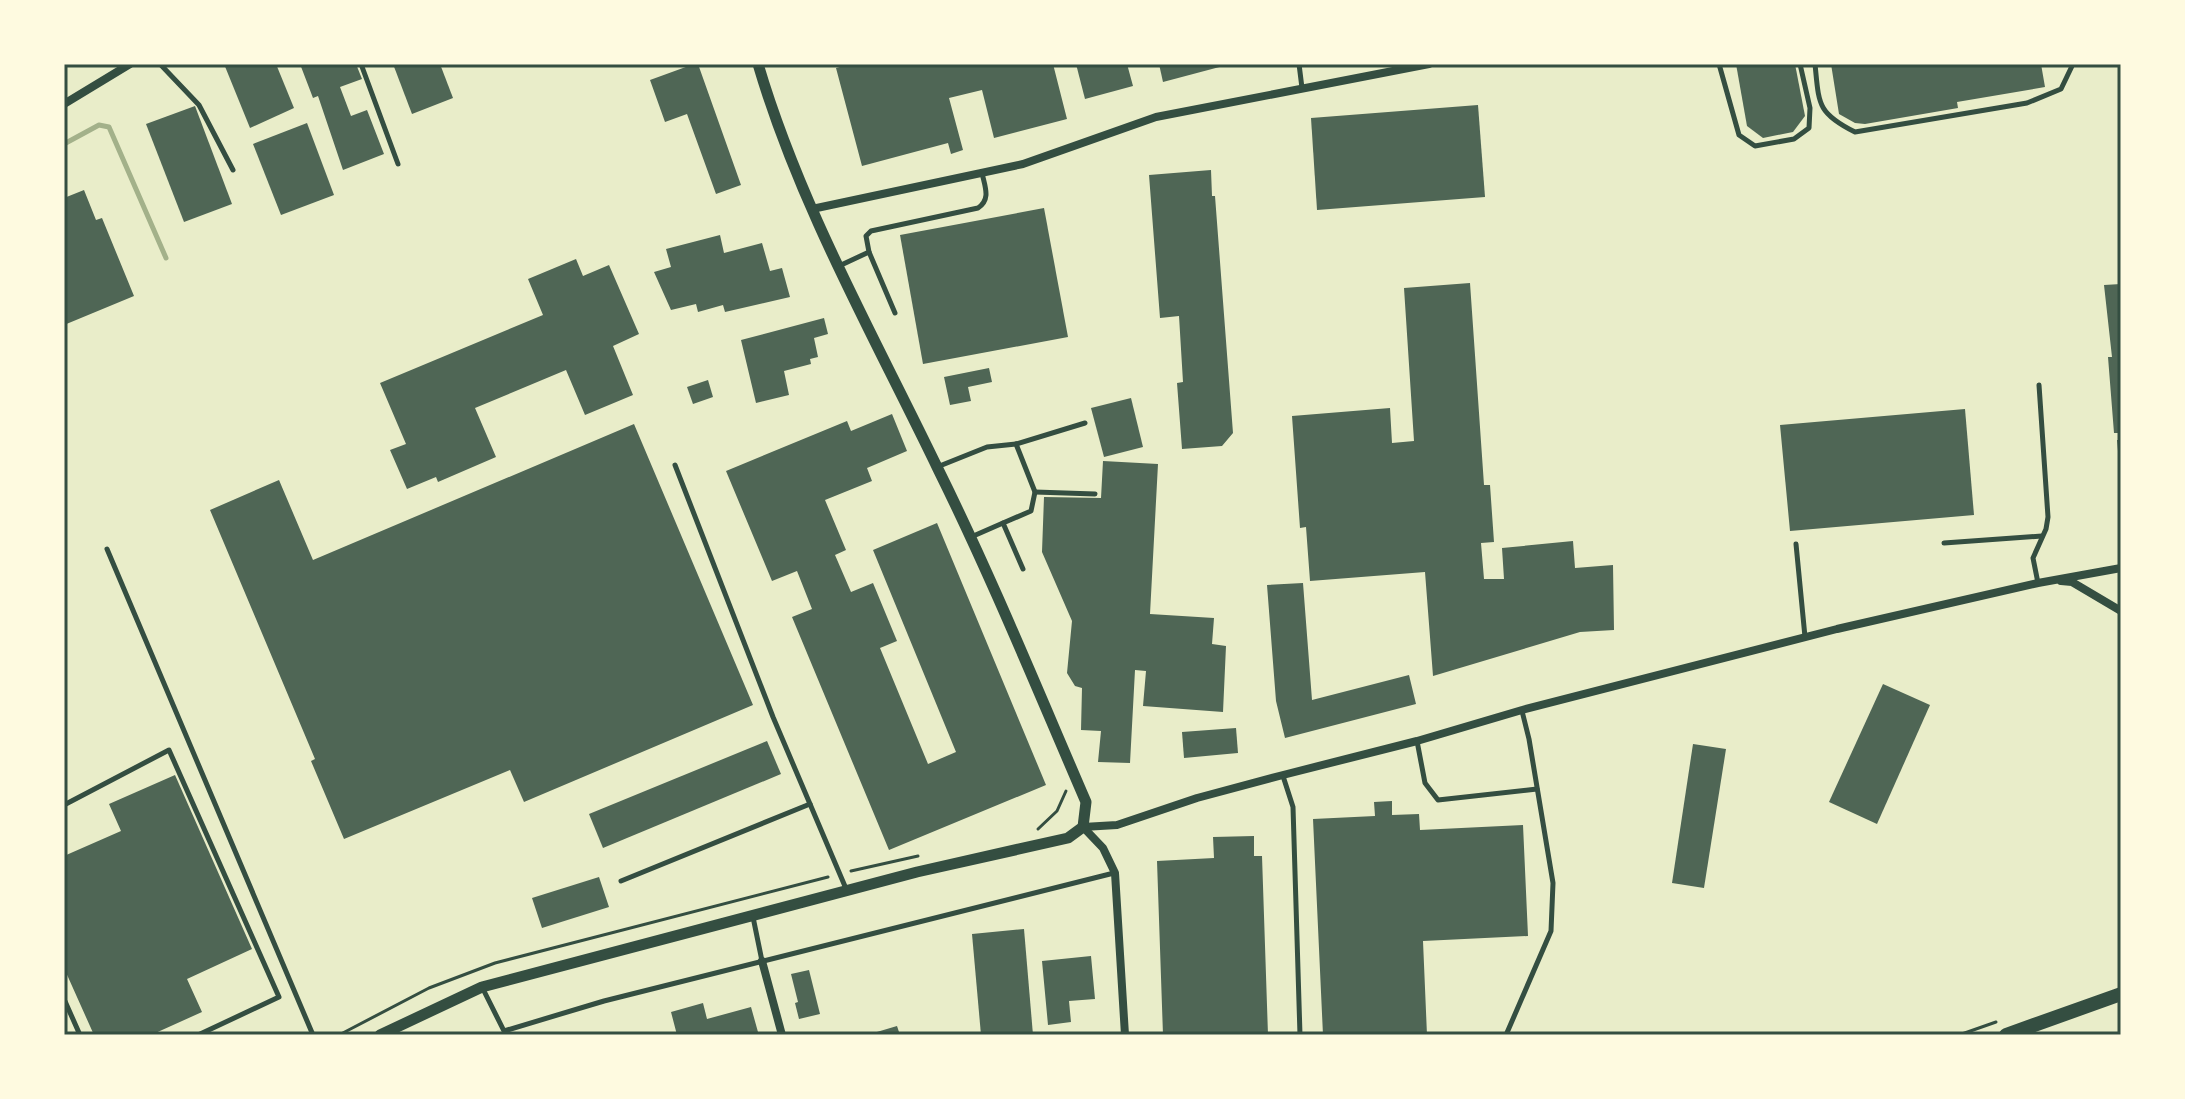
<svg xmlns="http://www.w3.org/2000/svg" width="2185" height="1099" viewBox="0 0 2185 1099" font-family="Inter,sans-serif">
	<rect width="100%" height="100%" fill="#e9edc9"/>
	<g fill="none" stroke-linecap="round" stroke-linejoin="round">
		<polyline stroke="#a3b18a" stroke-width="5" points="64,144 99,125 109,127 166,258"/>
	</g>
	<g fill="#4f6655">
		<polygon points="224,64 276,64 294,108 250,128"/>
		<polygon points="300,64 356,64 362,79 340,87 351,116 367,110 384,154 343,170 318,96 313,98"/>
		<polygon points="393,64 440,64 453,98 412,114"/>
		<polygon points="694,64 698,64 741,185 716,194 687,114 665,122 650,80"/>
		<polygon points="851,64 1053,64 1067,119 994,138 982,90 949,98 963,150 951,154 948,143 862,166 836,68"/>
		<polygon points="1076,64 1127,64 1133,86 1085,99"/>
		<polygon points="1159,64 1226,64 1227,65 1163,82"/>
		<polygon points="1736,64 1795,64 1805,116 1793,132 1763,138 1747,126"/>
		<polygon points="1831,64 2041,64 2045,87 1957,102 1958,108 1865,124 1855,123 1839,114"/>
		<polygon points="1478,105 1485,197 1317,210 1311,118"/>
		<polygon points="195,106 232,204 184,222 146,124"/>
		<polygon points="307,123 334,195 281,215 253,144"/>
		<polygon points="1211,170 1212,196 1215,196 1233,433 1222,446 1182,449 1177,383 1183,382 1179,316 1160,318 1149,175"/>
		<polygon points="84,190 96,220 102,218 134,296 64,325 64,198"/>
		<polygon points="1044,208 1068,337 923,364 900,235"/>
		<polygon points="720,235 724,253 762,243 770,271 782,268 790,297 725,312 723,305 698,312 696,304 671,310 654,272 671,267 666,249"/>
		<polygon points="576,259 583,276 609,265 639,334 613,346 633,395 585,415 566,370 475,408 496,457 438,482 436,477 407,489 390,450 406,444 380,383 543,315 528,279"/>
		<polygon points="1470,283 1484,485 1490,485 1494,542 1481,543 1484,579 1504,579 1502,548 1573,541 1575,568 1613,565 1614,630 1580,632 1433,676 1425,572 1310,581 1306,527 1300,528 1292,416 1390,408 1392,443 1414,441 1404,288"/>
		<polygon points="2121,284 2121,433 2114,433 2108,357 2112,357 2104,285"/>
		<polygon points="824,318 828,334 814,338 818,357 810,359 811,364 784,371 789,395 756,403 741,340"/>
		<polygon points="989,368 992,382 968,387 971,401 950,405 944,377"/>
		<polygon points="708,380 713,397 693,404 687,387"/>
		<polygon points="1131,398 1143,447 1104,457 1091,408"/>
		<polygon points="1965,409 1974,515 1790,531 1780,425"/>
		<polygon points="892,414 907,451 867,468 872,481 825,500 846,550 835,555 851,592 873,583 897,641 880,648 928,764 956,752 873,550 937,523 1046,785 889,850 792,617 812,609 797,571 772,581 726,471 847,421 851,431"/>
		<polygon points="634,424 753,705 524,802 510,770 344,839 311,761 315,759 210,510 279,480 313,560"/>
		<polygon points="2117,440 2121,440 2121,462 2119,462"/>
		<polygon points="1103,461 1158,464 1150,614 1214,618 1212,644 1226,646 1223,712 1143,706 1146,671 1135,670 1130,763 1098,762 1101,731 1081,730 1082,688 1075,686 1067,673 1072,621 1042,552 1044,497 1101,498"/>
		<polygon points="1303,583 1312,700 1409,675 1416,704 1285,738 1276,701 1267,585"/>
		<polygon points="1883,684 1930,705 1877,824 1829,802"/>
		<polygon points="1236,728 1238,753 1184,758 1182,732"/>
		<polygon points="767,741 781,774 603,848 589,814"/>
		<polygon points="1693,744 1726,749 1704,888 1672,883"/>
		<polygon points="175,775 252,949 187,979 202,1012 151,1035 94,1035 64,968 64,856 121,831 109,804"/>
		<polygon points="1392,801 1392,815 1419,814 1420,830 1523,825 1528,936 1423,941 1427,1035 1323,1035 1313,819 1375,816 1374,802"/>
		<polygon points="1254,836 1254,856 1262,856 1268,1035 1163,1035 1157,861 1214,858 1213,837"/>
		<polygon points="599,877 609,907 542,928 532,898"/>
		<polygon points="1024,929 1033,1035 981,1035 972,934"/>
		<polygon points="1091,956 1095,999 1069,1001 1071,1022 1048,1025 1042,961"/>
		<polygon points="809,970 820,1014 799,1019 795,1003 798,1002 791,974"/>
		<polygon points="703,1003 707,1019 751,1007 758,1032 746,1035 677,1035 671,1012"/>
		<polygon points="897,1026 900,1035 870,1035 870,1034"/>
	</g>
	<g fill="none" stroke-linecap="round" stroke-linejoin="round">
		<g stroke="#344e41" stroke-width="3">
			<polyline points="1038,829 1057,811 1066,791"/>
			<polyline points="851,871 918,856"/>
			<polyline points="339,1035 429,988 495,963 828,877"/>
			<polyline points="1959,1035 1996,1022"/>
		</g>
		<g stroke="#344e41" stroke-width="5">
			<polyline points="160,64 199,105 233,170"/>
			<polyline points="361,64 398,164"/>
			<polyline points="1299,64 1302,88"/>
			<polyline points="1719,64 1739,135 1755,146 1794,139 1809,128 1810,108 1800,64"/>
			<path d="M1815,64c4,40 2,49 40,68l172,-29 34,-14 12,-25"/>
			<polyline points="869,252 895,313"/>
			<path d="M839,266l30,-14 -3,-16 5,-5 107,-23c13,-9 7,-21 4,-35"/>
			<polyline points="1016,444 1085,423"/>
			<polyline points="675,465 773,717 847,891"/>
			<polyline points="937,467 987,447 1016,444 1035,492 1031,511 1003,523 1023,569"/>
			<polyline points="1035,492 1095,494"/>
			<polyline points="971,537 1003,523"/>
			<polyline points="1944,543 2042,536"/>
			<polyline points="1796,544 1805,637"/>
			<polyline points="107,549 313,1035"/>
			<polyline points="2038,583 2033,558 2046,529 2048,517 2039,385"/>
			<polyline points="1417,741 1425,783 1438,800 1537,789"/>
			<polyline points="1283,776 1293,807 1300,1035"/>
			<polyline points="64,805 169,750 279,997 198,1035"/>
			<polyline points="621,881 810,804"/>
			<polyline points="753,917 762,961"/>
			<polyline points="483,989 504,1031 604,1001 1114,873"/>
			<polyline points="64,999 80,1035"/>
			<polyline points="1506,1035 1551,931 1553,883 1529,739 1522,711"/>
		</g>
		<g stroke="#344e41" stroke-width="8">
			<polyline points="64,104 130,64"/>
			<polyline points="812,209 1023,164 1156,117 1429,64"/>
			<polyline points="2061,581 2072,582 2121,611"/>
			<polyline points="1083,827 1117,825 1197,798 1283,775 1417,741 1522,710 1837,629 2038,583 2121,568"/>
			<polyline points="1083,827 1103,848 1115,873 1125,1035"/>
			<polyline points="762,961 782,1035"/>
		</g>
		<path stroke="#344e41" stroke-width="11" d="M380,1035l102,-48 435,-115 151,-34 15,-11 3,-25c-48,-111 -94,-224 -148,-333 -64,-133 -138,-263 -180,-405"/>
		<polyline stroke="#344e41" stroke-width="14" points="2006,1035 2121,994"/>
	</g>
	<rect width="2185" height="1099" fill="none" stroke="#fefae0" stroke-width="132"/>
	<rect x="66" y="66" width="2053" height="967" fill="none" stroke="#344e41" stroke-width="3"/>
</svg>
